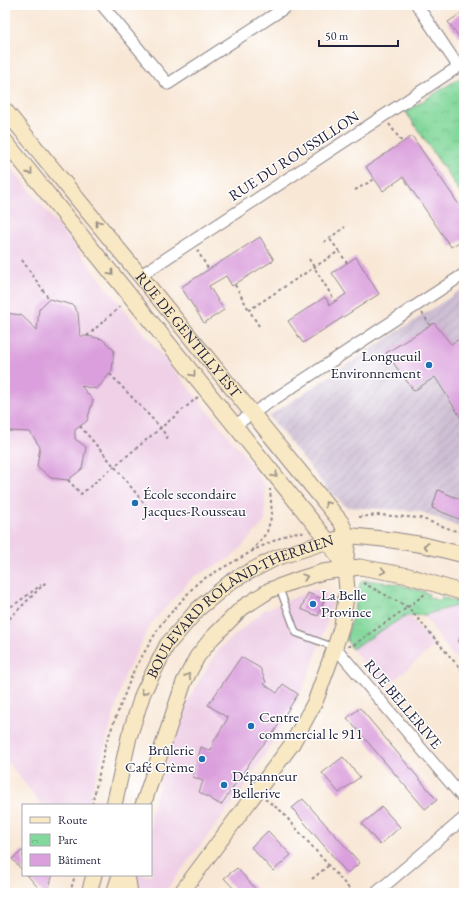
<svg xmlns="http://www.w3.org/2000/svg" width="469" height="898" viewBox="0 0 469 898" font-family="'EB Garamond',serif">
	<defs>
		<pattern id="industrial-furrows" width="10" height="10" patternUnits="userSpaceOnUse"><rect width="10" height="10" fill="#cdbed3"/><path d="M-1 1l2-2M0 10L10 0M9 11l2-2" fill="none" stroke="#b0a3b6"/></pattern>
		<pattern id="park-crowns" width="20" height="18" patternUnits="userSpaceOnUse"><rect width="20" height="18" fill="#83d89b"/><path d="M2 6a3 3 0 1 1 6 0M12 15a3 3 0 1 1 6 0" fill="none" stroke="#71b986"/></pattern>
	</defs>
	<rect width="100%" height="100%" fill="#fff"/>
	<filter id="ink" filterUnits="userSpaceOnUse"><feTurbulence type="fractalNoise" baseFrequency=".025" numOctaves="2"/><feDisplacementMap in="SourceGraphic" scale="8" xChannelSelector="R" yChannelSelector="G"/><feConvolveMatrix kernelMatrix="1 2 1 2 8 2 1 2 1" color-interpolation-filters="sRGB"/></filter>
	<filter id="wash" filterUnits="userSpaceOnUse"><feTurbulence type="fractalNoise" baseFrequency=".012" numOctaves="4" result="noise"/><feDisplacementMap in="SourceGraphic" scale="16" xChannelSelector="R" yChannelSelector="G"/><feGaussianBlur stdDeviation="0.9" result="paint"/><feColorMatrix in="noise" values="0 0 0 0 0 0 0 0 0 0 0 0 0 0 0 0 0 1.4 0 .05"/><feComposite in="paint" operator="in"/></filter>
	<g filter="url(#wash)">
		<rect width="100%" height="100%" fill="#f8e7d5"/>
		<g fill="#efd0e7">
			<polygon points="5,159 136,324 245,456 265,486 265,521 232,557 193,577 151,624 125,675 88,805 42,805 5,759"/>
			<polygon points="312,590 325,591 333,602 316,656 295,707 241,792 164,893 137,893 131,875 151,875 151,811 184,707 218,650 263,611"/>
			<polygon points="463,604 464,604 464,669 449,651 424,615"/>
			<polygon points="409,615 434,646 385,688 352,649 397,620"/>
		</g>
		<polygon fill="url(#industrial-furrows)" points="464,288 464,529 419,511 347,507 329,491 269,416"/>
		<g fill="url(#park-crowns)" stroke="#527d6b">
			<polygon points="464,75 464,198 406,112"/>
			<path d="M364,580c23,2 44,5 65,14l-1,3 12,4 2,-4 21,7 -39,11 -19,1 -53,33 -5,-9v-4l10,-36 3,-17z"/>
		</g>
		<g id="blocks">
			<g fill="#da9fdc">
				<polygon points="463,12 464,14 464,34 459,37 448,22"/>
				<polygon points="412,136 464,212 464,239 451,247 403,177 383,191 366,167"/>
				<polygon points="260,237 274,260 232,286 226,276 209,286 224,310 204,323 181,287"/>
				<polygon points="356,257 379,294 303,343 288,321 325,297 330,305 346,294 332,273"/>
				<polygon points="49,299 73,305 78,313 80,336 87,336 102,339 114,350 112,371 97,389 81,386 93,400 87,421 75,430 75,439 86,447 82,469 68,480 51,478 37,466 40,447 30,432 8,431 5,435 5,313 21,315 37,330 39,309"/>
				<polygon points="434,323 451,344 464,336 464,423 435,377 414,391 386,353"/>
				<polygon points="438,490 464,501 464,521 432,508"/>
				<polygon points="308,593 324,600 318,616 301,609"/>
				<polygon points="464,624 464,645 458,643"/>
				<polygon points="241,657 260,668 266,682 264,684 277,693 283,684 298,694 274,732 257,752 221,805 199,792 203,781 193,777 201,747 211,751 214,741 228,718 208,705"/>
				<polygon points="360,708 437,800 425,809 347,718"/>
				<polygon points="343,757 360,777 339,793 322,773"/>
				<polygon points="303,799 360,863 347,873 292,808"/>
				<polygon points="382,807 400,827 380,845 362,824"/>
				<polygon points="268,831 291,855 273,871 251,847"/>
				<polygon points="23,850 23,871 12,859"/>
				<polygon points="237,868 259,893 238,893 224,878"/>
				<polygon points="27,875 53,875 47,893 43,893"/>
			</g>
		</g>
	</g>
	<g filter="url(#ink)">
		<use href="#blocks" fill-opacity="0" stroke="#8d8488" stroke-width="1"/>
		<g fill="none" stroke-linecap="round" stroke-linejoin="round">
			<g stroke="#8d8488" stroke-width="8">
				<polyline id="lane" points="279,587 296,633 334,647"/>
			</g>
			<g stroke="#8d8488" stroke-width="13">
				<g id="street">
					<polyline points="102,5 168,84 289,5"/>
					<polyline points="417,5 458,66"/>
					<polyline points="141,275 464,63"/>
					<polyline points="235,425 464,274"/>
					<polyline points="335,647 464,799"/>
					<polyline points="376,893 464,818"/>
				</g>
			</g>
			<g stroke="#8d8488" stroke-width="17">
				<g id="secondary">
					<path id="s1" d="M5,110l336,412 7,15 -3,31 2,22 -5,35 -7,22 -20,55 -23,42 -111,149"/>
					<polyline points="5,141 328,541 345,568"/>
					<path id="s2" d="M114,805l15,-68 14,-44 24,-48 31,-36 35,-29 43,-22 52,-17 26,-5 38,4 32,5 40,10"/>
					<polyline points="143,805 184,682 197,657 212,638 242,608 270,590 300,579 323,572 360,567 409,576 464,593"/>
					<polyline points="127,875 130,893"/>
					<polyline points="89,893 94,875"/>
					<polyline points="114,893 120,875"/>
				</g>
			</g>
			<g stroke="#8d8488" stroke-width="2" stroke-dasharray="3 3" stroke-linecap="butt">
				<polyline points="389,124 402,142"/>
				<polyline points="355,190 375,179"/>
				<polyline points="324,242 345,227"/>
				<polyline points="197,250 209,270"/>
				<polyline points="339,251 347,263"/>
				<polyline points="309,259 335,301"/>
				<polyline points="22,260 49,299"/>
				<polyline points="235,285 249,310"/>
				<polyline points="422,313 430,325"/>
				<polyline points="259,326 249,310 339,251 329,238"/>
				<polyline points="87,336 122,305"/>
				<polyline points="110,374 161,428 168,439"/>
				<polyline points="80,426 120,473 154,516"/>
				<polyline points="68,480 81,494 198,397"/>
				<polyline points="359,517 378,515 420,518 464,534"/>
				<polyline points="252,551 267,532 272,514 270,489"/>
				<polyline points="363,583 408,607 464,673"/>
				<polyline points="5,608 14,605 41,585"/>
				<polyline points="5,623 47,581"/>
				<polyline points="348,646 352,646 408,607 425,594"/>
				<polyline points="265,799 281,811 353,893"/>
				<polyline points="92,805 106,743 134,670 161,624 198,582 256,549 293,532 304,533"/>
				<polyline points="312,879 328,866"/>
				<polyline points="70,893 75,875"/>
			</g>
			<use href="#lane" stroke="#fff" stroke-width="5.5"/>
			<use href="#street" stroke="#fff" stroke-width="11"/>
			<use href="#secondary" stroke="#f8e8c3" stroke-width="15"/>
		</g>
		<defs><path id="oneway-chevron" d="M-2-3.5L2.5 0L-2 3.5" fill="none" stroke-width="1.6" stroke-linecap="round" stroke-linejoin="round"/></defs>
		<g stroke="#988f86">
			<use href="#oneway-chevron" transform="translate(30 172) rotate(51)"/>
			<use href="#oneway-chevron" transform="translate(98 223) rotate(-129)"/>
			<use href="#oneway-chevron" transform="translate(111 273) rotate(51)"/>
			<use href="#oneway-chevron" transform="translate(193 374) rotate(51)"/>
			<use href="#oneway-chevron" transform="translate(275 475) rotate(51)"/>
			<use href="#oneway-chevron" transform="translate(327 504) rotate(-129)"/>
			<use href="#oneway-chevron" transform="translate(426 546) rotate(-168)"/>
			<use href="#oneway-chevron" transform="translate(383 571) rotate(10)"/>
			<use href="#oneway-chevron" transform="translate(305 577) rotate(-17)"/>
			<use href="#oneway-chevron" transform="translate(188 676) rotate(-63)"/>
			<use href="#oneway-chevron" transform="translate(144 692) rotate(112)"/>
		</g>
	</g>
	<g fill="#1f6fb2" stroke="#fff" stroke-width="1.5">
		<circle cx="429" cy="365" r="4"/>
		<circle cx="135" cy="503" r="4"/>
		<circle cx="313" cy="604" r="4"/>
		<circle cx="251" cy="726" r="4"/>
		<circle cx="202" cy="759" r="4"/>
		<circle cx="224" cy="785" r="4"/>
	</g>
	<g text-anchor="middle" stroke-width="3" stroke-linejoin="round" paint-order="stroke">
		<g font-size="15" fill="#22223b" stroke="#fff">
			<text transform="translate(294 156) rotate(-33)" y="5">RUE DU ROUSSILLON</text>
			<text dy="5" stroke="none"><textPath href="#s1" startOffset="290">RUE DE GENTILLY EST</textPath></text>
			<text dy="5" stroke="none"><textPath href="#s2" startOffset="252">BOULEVARD ROLAND-THERRIEN</textPath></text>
			<text transform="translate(403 704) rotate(50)" y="5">RUE BELLERIVE</text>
		</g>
		<g font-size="15" fill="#22223b" stroke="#fff" text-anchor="start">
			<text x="421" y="361" text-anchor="end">Longueuil<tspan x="421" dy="17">Environnement</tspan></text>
			<text x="143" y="499">École secondaire<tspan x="143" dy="17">Jacques-Rousseau</tspan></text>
			<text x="321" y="600">La Belle<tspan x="321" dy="17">Province</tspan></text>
			<text x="259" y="722">Centre<tspan x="259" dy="17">commercial le 911</tspan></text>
			<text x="194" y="755" text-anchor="end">Brûlerie<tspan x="194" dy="17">Café Crème</tspan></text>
			<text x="232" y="781">Dépanneur<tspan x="232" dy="17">Bellerive</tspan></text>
		</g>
	</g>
	<rect width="469" height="898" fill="none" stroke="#fff" stroke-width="20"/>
	<rect x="22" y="804" width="130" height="72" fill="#ffffff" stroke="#a7a7b1"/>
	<rect x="30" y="817" width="20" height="6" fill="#f8e8c3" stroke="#a7a7b1"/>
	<text x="58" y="824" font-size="12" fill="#22223b">Route</text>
	<rect x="30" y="834" width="20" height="12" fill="url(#park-crowns)" stroke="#a7a7b1"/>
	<text x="58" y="844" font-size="12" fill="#22223b">Parc</text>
	<rect x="30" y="854" width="20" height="12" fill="#da9fdc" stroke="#a7a7b1"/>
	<text x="58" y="864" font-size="12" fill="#22223b">Bâtiment</text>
	<path d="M319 40v6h79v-6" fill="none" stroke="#22223b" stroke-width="2"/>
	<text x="325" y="40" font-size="12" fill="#22223b" stroke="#ffffff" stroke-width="3" paint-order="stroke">50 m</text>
</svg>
